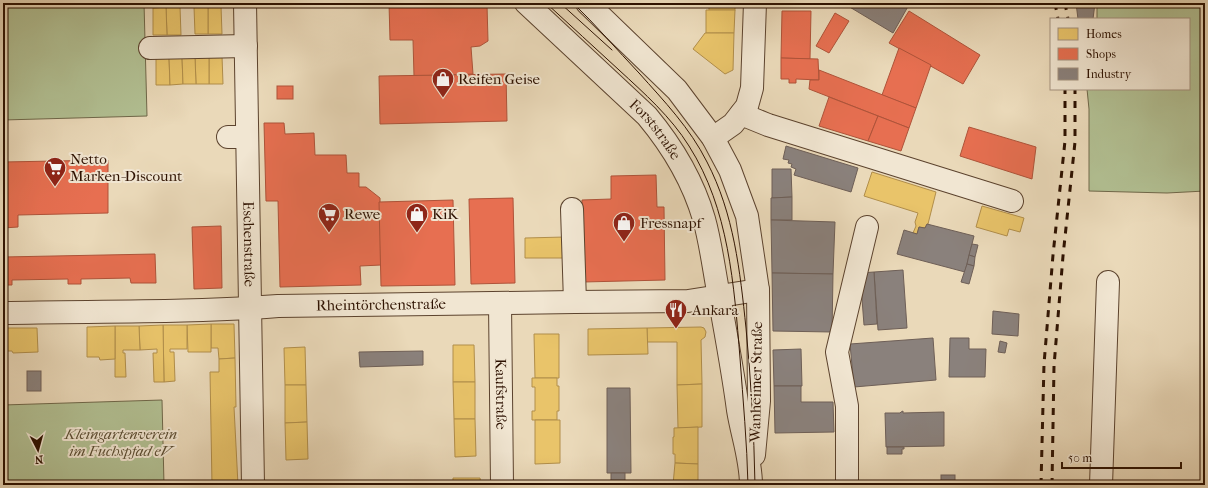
<svg xmlns="http://www.w3.org/2000/svg" width="1208" height="488" viewBox="0 0 1208 488" font-family="'IM FELL French Canon',serif">
	<rect width="100%" height="100%" fill="#ead9b9"/>
	<filter id="stains"><feTurbulence type="fractalNoise" baseFrequency=".005" numOctaves="4"/><feColorMatrix values="0 0 0 0 .2 0 0 0 0 .09 0 0 0 0 .02 0 0 0 .5 -.17"/></filter>
	<radialGradient id="worn" r=".72"><stop offset=".6" stop-color="#630" stop-opacity="0"/><stop offset="1" stop-color="#630" stop-opacity=".3"/></radialGradient>
	<g fill="#b2c093" stroke="#70684a">
		<polygon points="3,3 144,3 147,116 3,120"/>
		<polygon points="1097,3 1205,3 1205,191 1167,193 1089,191 1089,109 1087,89 1189,89 1189,19 1097,19"/>
		<polygon points="162,400 164,485 3,485 3,405"/>
	</g>
	<g fill="#e9c46a" stroke="#b18e4a">
		<rect x="709" y="3" width="26" height="7"/>
		<polygon points="208,6 221,6 222,34 208,34"/>
		<polygon points="208,6 208,34 195,34 194,7"/>
		<polygon points="166,7 180,7 181,35 167,35"/>
		<polygon points="166,7 167,35 153,35 153,8"/>
		<polygon points="706,10 735,10 734,33 706,33"/>
		<polygon points="705,33 734,33 733,70 725,74 693,49"/>
		<polygon points="209,56 222,56 223,84 209,84"/>
		<polygon points="209,56 209,84 196,84 195,57"/>
		<polygon points="156,57 169,57 170,85 156,85"/>
		<polygon points="169,57 182,57 183,84 170,85"/>
		<polygon points="182,57 195,57 196,84 183,84"/>
		<polygon points="872,172 936,192 928,224 927,224 925,228 919,227 917,234 913,233 916,226 915,222 918,213 864,196"/>
		<polygon points="982,206 1024,218 1020,232 1009,229 1007,236 976,227"/>
		<polygon points="565,237 565,258 525,258 525,238"/>
		<polygon points="211,324 234,324 235,358 219,359 218,348 211,348"/>
		<polygon points="211,324 211,352 188,352 187,325"/>
		<polygon points="163,325 187,325 187,349 170,349 170,352 174,352 175,381 164,382"/>
		<polygon points="163,325 164,382 154,382 153,353 157,353 157,349 140,350 139,326"/>
		<polygon points="115,326 139,326 140,350 123,350 123,353 125,353 126,377 115,377"/>
		<polygon points="115,326 115,359 100,360 99,357 87,357 87,327"/>
		<polygon points="701,327 704,328 706,332 705,337 701,340 702,384 677,385 677,342 647,342 647,328"/>
		<polygon points="3,328 37,328 38,352 13,353 12,351 3,351"/>
		<polygon points="647,328 648,354 588,355 588,329"/>
		<polygon points="534,334 559,334 559,378 535,378"/>
		<polygon points="453,345 474,345 475,382 453,382"/>
		<polygon points="305,347 306,385 285,385 284,348"/>
		<polygon points="235,358 236,407 234,407 238,485 212,485 210,372 219,372 219,359"/>
		<polygon points="532,378 557,378 557,386 559,386 559,411 557,411 557,420 532,420 532,411 535,411 535,387 532,387"/>
		<polygon points="453,382 475,382 475,419 454,419"/>
		<polygon points="702,384 702,427 678,428 677,385"/>
		<polygon points="285,385 306,385 307,422 285,423"/>
		<polygon points="454,419 475,419 476,456 455,457"/>
		<polygon points="535,420 560,420 560,463 535,464"/>
		<polygon points="307,422 308,459 286,460 285,423"/>
		<polygon points="698,427 698,464 675,463 675,454 673,454 673,437 674,437 674,428"/>
		<polygon points="675,463 698,464 698,485 673,485"/>
		<polygon points="453,478 480,478 481,485 453,485"/>
	</g>
	<g fill="#e76f51" stroke="#af5339">
		<polygon points="389,3 484,3 487,5 488,41 480,46 471,47 473,74 414,76 413,40 390,40"/>
		<polygon points="782,11 811,11 810,59 781,58"/>
		<polygon points="909,11 980,55 963,84 889,43"/>
		<polygon points="835,13 849,21 829,53 816,46"/>
		<polygon points="899,48 931,65 916,108 882,95"/>
		<polygon points="781,58 818,59 819,80 796,79 796,83 789,83 789,79 781,79"/>
		<polygon points="819,70 916,108 909,128 809,89 810,80 819,80"/>
		<polygon points="506,74 507,121 380,124 379,76"/>
		<rect x="277" y="86" width="16" height="13"/>
		<polygon points="829,97 878,116 868,141 819,126"/>
		<polygon points="878,116 909,128 901,151 868,141"/>
		<polygon points="264,123 284,123 285,134 314,133 315,155 346,155 347,173 359,173 359,187 366,187 380,198 381,265 360,266 361,285 280,287 278,201 266,201"/>
		<polygon points="969,127 1036,147 1032,179 960,156"/>
		<polygon points="108,160 108,213 18,215 18,227 3,228 3,162"/>
		<polygon points="656,175 657,207 664,207 665,280 583,282 582,200 611,199 611,176"/>
		<polygon points="513,198 515,283 471,284 469,199"/>
		<polygon points="453,200 455,285 381,286 379,202"/>
		<polygon points="221,226 222,288 194,289 192,227"/>
		<polygon points="155,254 156,283 131,283 130,278 81,279 81,284 68,284 68,279 12,280 12,285 3,285 3,257"/>
	</g>
	<g fill="#8a817c" stroke="#6e5f57">
		<polygon points="843,3 910,3 893,33"/>
		<polygon points="1076,3 1095,3 1093,19 1078,19"/>
		<polygon points="786,146 858,168 851,192 794,175 796,169 791,167 792,164 788,163 789,160 783,159"/>
		<polygon points="772,169 791,169 792,197 772,198"/>
		<polygon points="792,197 792,220 771,220 771,198"/>
		<polygon points="771,220 835,222 833,274 772,273"/>
		<polygon points="927,224 974,236 965,272 897,254 904,230 917,234 919,227 925,228"/>
		<polygon points="972,244 978,245 975,257 969,255"/>
		<polygon points="969,255 975,257 974,266 967,264"/>
		<polygon points="967,264 974,266 969,284 961,282"/>
		<polygon points="903,270 907,328 878,330 874,272"/>
		<polygon points="874,272 877,324 864,325 860,273"/>
		<polygon points="772,273 833,274 832,332 773,331"/>
		<polygon points="993,311 1019,314 1018,336 992,334"/>
		<polygon points="933,338 936,380 854,387 850,344"/>
		<polygon points="950,338 969,338 969,349 986,349 985,377 949,377"/>
		<polygon points="1000,341 1007,343 1005,353 998,352"/>
		<polygon points="801,349 802,386 774,386 773,350"/>
		<polygon points="423,351 423,365 360,367 359,352"/>
		<rect x="27" y="371" width="14" height="20"/>
		<polygon points="774,386 801,386 801,402 833,402 834,432 775,433"/>
		<polygon points="607,388 630,388 631,473 607,473"/>
		<polygon points="903,411 903,413 944,412 944,446 886,447 885,413 900,413 901,412"/>
		<polygon points="887,447 904,447 904,449 902,449 902,454 887,454"/>
		<rect x="611" y="473" width="14" height="12"/>
		<rect x="941" y="475" width="14" height="10"/>
	</g>
	<g fill="none" stroke-linecap="round" stroke-linejoin="round">
		<g stroke="#5c432e" stroke-width="24">
			<g id="minor">
				<path id="s1" d="M245,3l8,482"/>
				<path id="s2" d="M526,3l121,113c25,30 46,65 57,103 7,25 10,52 15,77 7,38 14,76 19,114 4,25 13,49 13,75"/>
				<polyline points="587,3 677,90 713,138 730,170 747,216 758,290 759,401 754,455"/>
				<polyline points="150,48 246,46"/>
				<polyline points="741,114 768,125 1012,201"/>
				<polyline points="228,137 247,137"/>
				<polyline points="713,138 733,124 747,106 752,88 755,3"/>
				<polyline points="572,209 575,302"/>
				<path id="s3" d="M500,303l2,182"/>
				<path id="s4" d="M3,313c92,-2 184,0 275,-7l297,-4 113,-1 70,-11"/>
				<polyline points="847,485 847,406 837,352 867,227"/>
				<polyline points="1101,485 1108,282"/>
			</g>
		</g>
		<use href="#minor" stroke="#f1e6d2" stroke-width="22"/>
		<g stroke="#2d1100" stroke-width="1">
			<path d="M546,3c24,22 49,45 73,67 25,23 52,47 70,76 40,63 45,139 51,212 3,42 7,85 8,127"/>
			<polyline points="560,3 612,50"/>
			<path d="M573,3c23,22 44,47 66,70 25,28 51,55 68,89 27,52 33,109 39,166 5,52 8,104 9,157"/>
		</g>
		<g stroke="#2d1100" stroke-width="3" stroke-dasharray="7 7" stroke-linecap="butt">
			<polyline points="1055,3 1058,19"/>
			<polyline points="1065,3 1068,19"/>
			<polyline points="1041,485 1044,364 1053,255 1065,141 1065,89"/>
			<polyline points="1052,485 1054,366 1063,256 1075,142 1075,89"/>
		</g>
	</g>
	<defs>
		<g id="shop-pin" transform="scale(1.15)"><path d="M0 17L-7.5 6A9.5 9.5 0 1 1 7.5 6Z" fill="#8f2418" stroke="#f1e6d2"/><path d="M-5-2.5h2.3a2.7 3.5 0 0 1 5.4 0H5L5.5 6h-11ZM-1.5-2.5h3a1.5 2.3 0 0 0-3 0Z" fill="#fff"/></g>
		<g id="supermarket-pin" transform="scale(1.15)"><path d="M0 17L-7.5 6A9.5 9.5 0 1 1 7.5 6Z" fill="#8f2418" stroke="#f1e6d2"/><path d="M-6-5.5h2.5l.6 2H6L4.5 2H-2.5L-4.4-4H-6ZM-1.5 3.2a1.3 1.3 0 1 0 .1 0ZM3 3.2a1.3 1.3 0 1 0 .1 0Z" fill="#fff"/></g>
		<g id="restaurant-pin" transform="scale(1.15)"><path d="M0 17L-7.5 6A9.5 9.5 0 1 1 7.5 6Z" fill="#8f2418" stroke="#f1e6d2"/><path d="M-5-6h1v4h1v-4h1v4h1v-4h1v5L-1.5 .5V6h-2V.5L-5-1ZM5-6V6H3V1.5H1.5Q1.5-4 5-6Z" fill="#fff"/></g>
	</defs>
	<g fill-rule="evenodd">
		<use href="#shop-pin" x="443" y="79"/>
		<use href="#supermarket-pin" x="55" y="168"/>
		<use href="#supermarket-pin" x="329" y="214"/>
		<use href="#shop-pin" x="417" y="214"/>
		<use href="#shop-pin" x="624" y="223"/>
		<use href="#restaurant-pin" x="676" y="310"/>
	</g>
	<g text-anchor="middle" stroke-width="4" stroke-linejoin="round" paint-order="stroke">
		<g font-size="15" fill="#2d1100" stroke="#f1e6d2" text-anchor="start">
			<text x="458" y="84">Reifen Geise</text>
			<text x="70" y="164">Netto<tspan x="70" dy="17">Marken-Discount</tspan></text>
			<text x="344" y="219">Rewe</text>
			<text x="432" y="219">KiK</text>
			<text x="640" y="228">Fressnapf</text>
			<text x="692" y="315">Ankara</text>
		</g>
		<g font-size="15" fill="#2d1100" stroke="#f1e6d2">
			<text dy="5" stroke="none"><textPath href="#s2" startOffset="181">Forststraße</textPath></text>
			<text dy="5" stroke="none"><textPath href="#s1" startOffset="241">Eschenstraße</textPath></text>
			<text dy="5" stroke="none"><textPath href="#s4" startOffset="378">Rheintörchenstraße</textPath></text>
			<text transform="translate(756 382) rotate(-89)" y="5">Wanheimer Straße</text>
			<text dy="5" stroke="none"><textPath href="#s3" startOffset="91">Kaufstraße</textPath></text>
		</g>
		<g font-size="15" font-style="italic" fill="#5c4e33" stroke="#f1e6d2">
			<text x="121" y="439">Kleingartenverein<tspan x="121" dy="17">im Fuchspfad eV</tspan></text>
		</g>
	</g>
	<rect width="1208" height="488" fill="none" stroke="#ead9b9" stroke-width="16"/>
	<rect x="4" y="4" width="1200" height="480" fill="none" stroke="#2d1100" stroke-width="2"/>
	<rect x="8" y="8" width="1192" height="472" fill="none" stroke="#2d1100"/>
	<rect x="1050" y="18" width="140" height="72" fill="#f1e6d2" stroke="#a3917e"/>
	<rect x="1058" y="28" width="20" height="12" fill="#e9c46a" stroke="#a3917e"/>
	<text x="1086" y="38" font-size="12" fill="#2d1100">Homes</text>
	<rect x="1058" y="48" width="20" height="12" fill="#e76f51" stroke="#a3917e"/>
	<text x="1086" y="58" font-size="12" fill="#2d1100">Shops</text>
	<rect x="1058" y="68" width="20" height="12" fill="#8a817c" stroke="#a3917e"/>
	<text x="1086" y="78" font-size="12" fill="#2d1100">Industry</text>
	<g transform="translate(38 450) rotate(174)" stroke="#f1e6d2" stroke-width="3" paint-order="stroke">
	<path d="M0-3L7 15L0 10L-7 15Z" fill="#2d1100"/>
	<text y="-6" font-size="11" font-weight="bold" text-anchor="middle" fill="#2d1100">N</text>
	</g>
	<path d="M1062 462v6h119v-6" fill="none" stroke="#2d1100" stroke-width="2"/>
	<text x="1068" y="462" font-size="12" fill="#2d1100" stroke="#f1e6d2" stroke-width="3" paint-order="stroke">50 m</text>
	<rect width="100%" height="100%" filter="url(#stains)"/>
	<rect width="100%" height="100%" fill="url(#worn)"/>
</svg>
